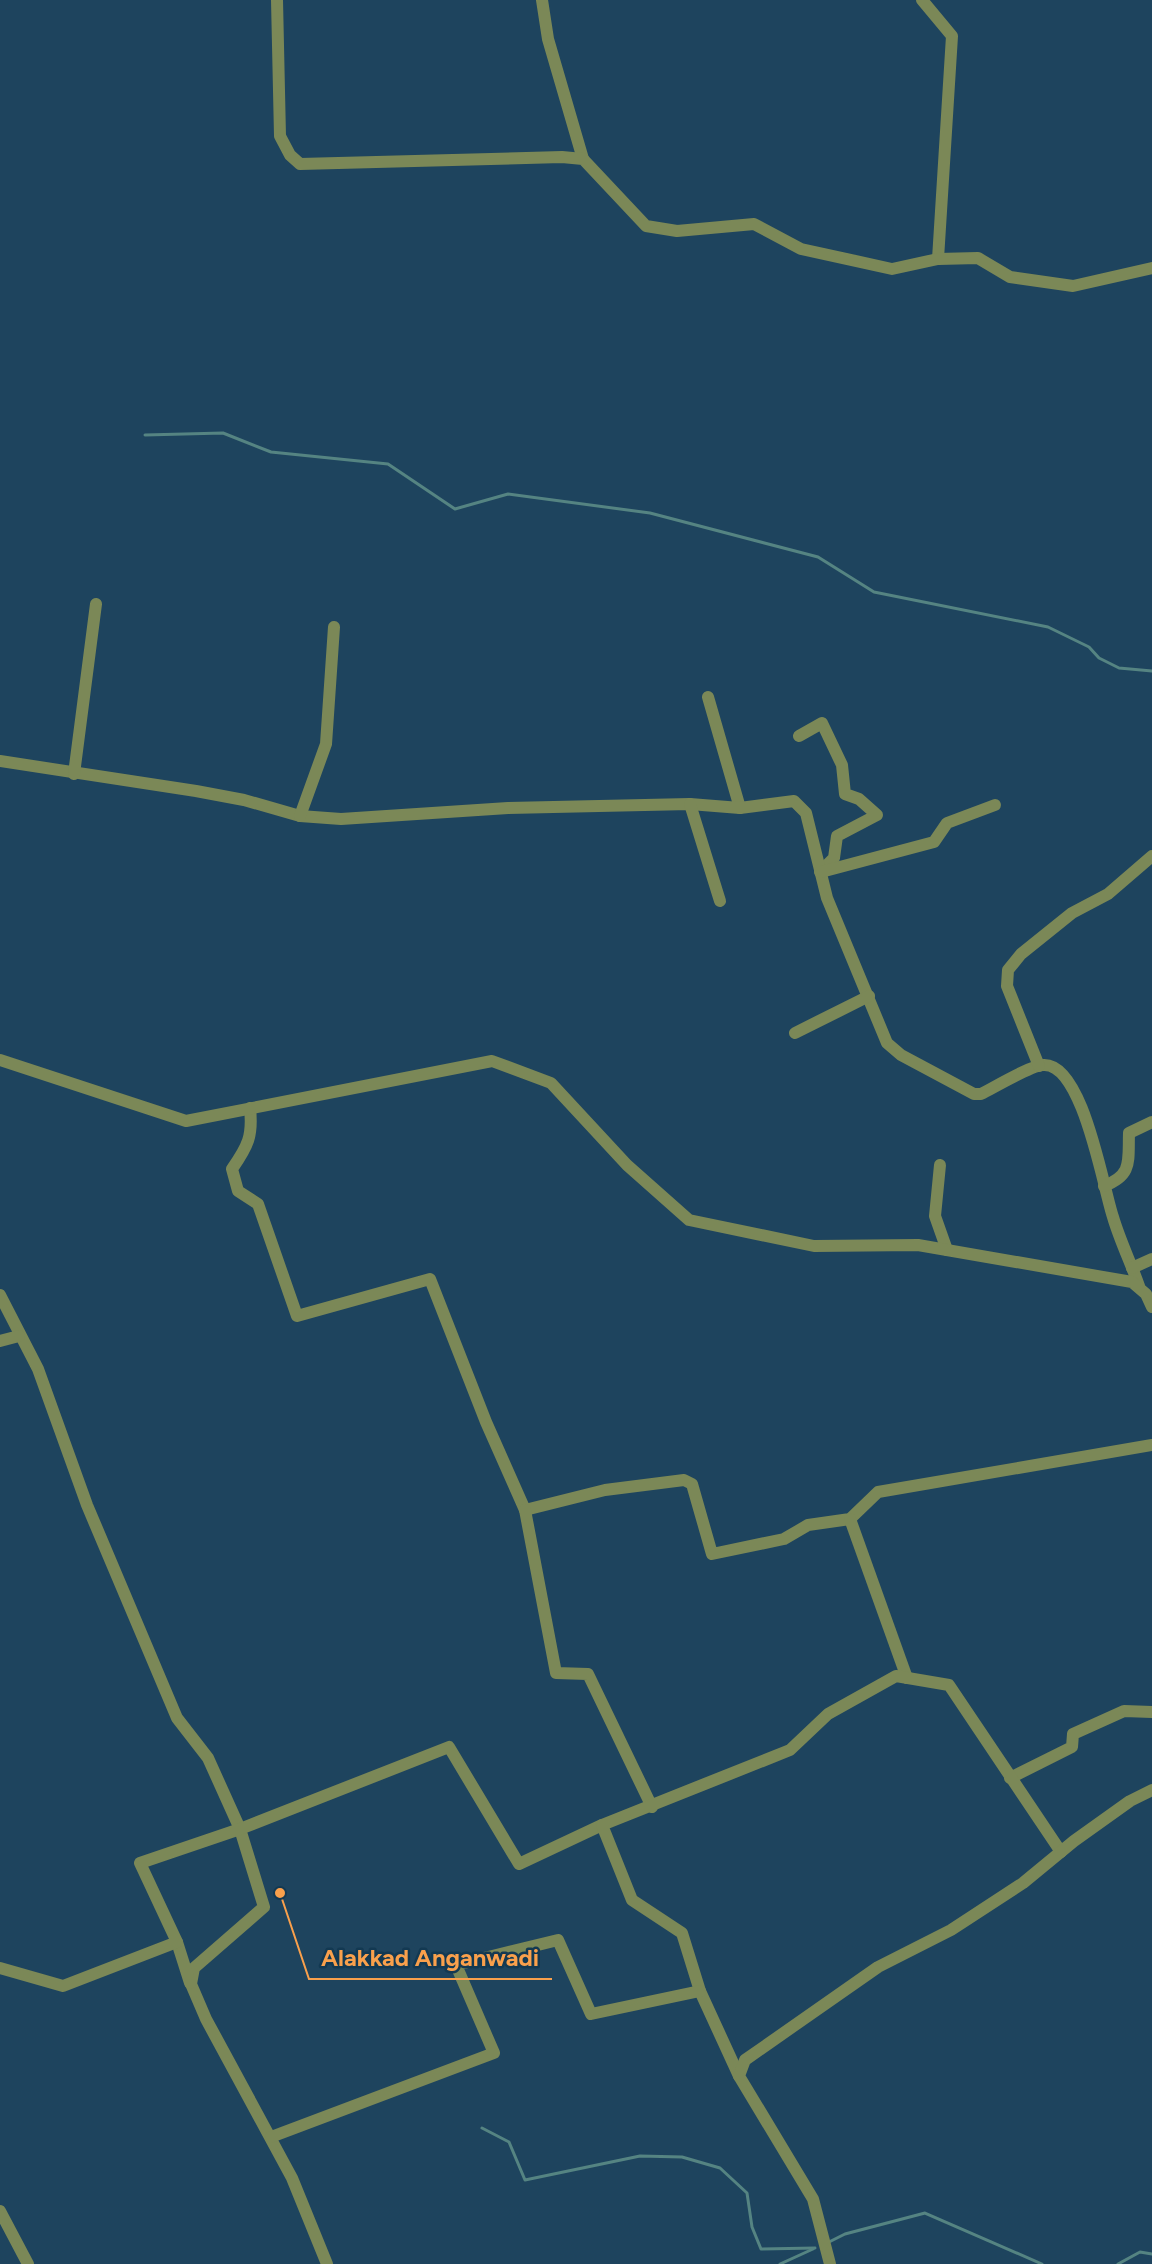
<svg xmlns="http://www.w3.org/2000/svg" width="1152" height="2264" viewBox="0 0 1152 2264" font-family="Figtree,sans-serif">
	<rect width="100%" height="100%" fill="#1e445e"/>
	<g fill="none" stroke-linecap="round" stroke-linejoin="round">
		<g stroke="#558482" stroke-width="3">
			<polyline points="145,435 223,433 271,452 388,464 455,509 508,494 650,513 818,557 874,592 1048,627 1089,647 1099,658 1119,668 1152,671"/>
			<polyline points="482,2128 509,2142 525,2180 640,2156 682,2157 720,2168 747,2193 752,2227 761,2249 815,2248"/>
			<polyline points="829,2242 845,2234 925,2213 1042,2264"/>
			<polyline points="780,2264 813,2249"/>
			<polyline points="1118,2264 1140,2252 1152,2254"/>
		</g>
		<g stroke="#7b8857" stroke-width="12">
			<polyline points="542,0 548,39 583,159"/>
			<polyline points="922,0 952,36 938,259"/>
			<polyline points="708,697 740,808"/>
			<polyline points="799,736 822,723 842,765 845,794 859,799 877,815 837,836 834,858 820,872"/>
			<path d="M0,761l196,30 48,9 56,16 41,3 167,-11 182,-4 50,4 54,-7 12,12 21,85 60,145 14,12 73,39h7c12,-6 51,-29 62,-29 40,-3 60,123 70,152 7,24 18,46 26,69"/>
			<polyline points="74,774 96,604"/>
			<polyline points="690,804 720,901"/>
			<polyline points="300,816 326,744 334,627"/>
			<polyline points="821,872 934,842 947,823 995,805"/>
			<polyline points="795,1033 869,996"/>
			<polyline points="1039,1066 1007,986 1008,970 1021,954 1072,913 1108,894 1152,856"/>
			<path d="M250,1108c3,28 -2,38 -18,61l6,22 20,13 39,112 133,-37 56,143 39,88 80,-20 79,-10 8,4 20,70 72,-15 24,-14 42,-6 28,-27 274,-47"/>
			<polyline points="940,1165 935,1216 947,1250"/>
			<path d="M1104,1186c29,-11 24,-25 25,-53l23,-11"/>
			<polyline points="1132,1268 1152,1259"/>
			<polyline points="0,1295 38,1369 87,1505 177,1718 208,1758 240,1829 264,1907 194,1968 191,1984 206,2019 292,2178 327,2264"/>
			<polyline points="0,1341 19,1336"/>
			<polyline points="525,1510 556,1673 588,1674 652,1807"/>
			<polyline points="850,1519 907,1678"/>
			<polyline points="1010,1778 1072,1747 1073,1734 1124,1711 1152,1712"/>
			<polyline points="177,1942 190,1983"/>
			<polyline points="0,1968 63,1986 177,1942 140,1863 240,1829 449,1747 519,1864 602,1825"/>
			<polyline points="739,2076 700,1991 682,1933 632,1900 602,1825 790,1750 828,1714 896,1676 949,1685 1061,1852"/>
			<polyline points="271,2137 494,2053 456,1965 558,1940 591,2014 700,1991"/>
			<polyline points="0,2211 28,2264"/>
		</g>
		<g stroke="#7b8857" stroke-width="12">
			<polyline points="277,0 280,136 290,155 300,164 562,157 583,159 646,226 677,231 754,224 801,249 892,269 938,259 978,258 1010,277 1073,286 1152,268"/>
			<polyline points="0,1060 186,1121 492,1061 551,1083 627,1165 689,1220 814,1246 918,1245 1132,1282 1146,1294 1152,1307"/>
			<polyline points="830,2264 813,2199 739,2076 745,2060 878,1967 951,1930 1023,1883 1074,1841 1130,1801 1152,1790"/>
		</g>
	</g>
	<path fill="none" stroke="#f9a04c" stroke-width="2" d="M280 1893L309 1979H552"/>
	<circle fill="#f9a04c" stroke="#133952" stroke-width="2" cx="280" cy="1893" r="6"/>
	<g font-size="24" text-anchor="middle" font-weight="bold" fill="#f9a04c" stroke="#133952" stroke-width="5" stroke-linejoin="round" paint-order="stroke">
		<text x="430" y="1966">Alakkad Anganwadi</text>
	</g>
</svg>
